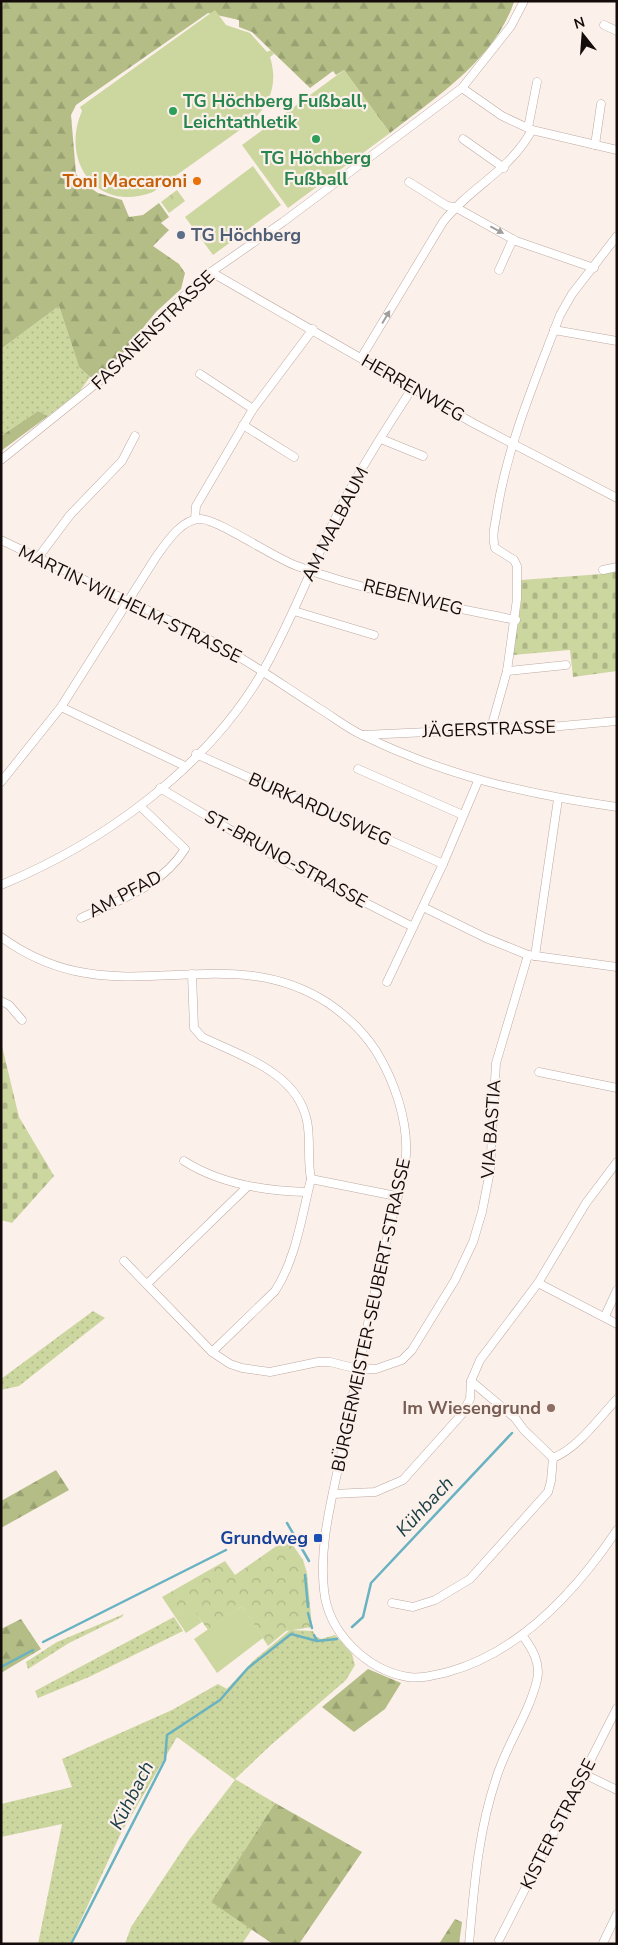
<svg xmlns="http://www.w3.org/2000/svg" width="618" height="1945" viewBox="0 0 618 1945" font-family="'Nunito Sans',sans-serif">
	<defs>
		<pattern id="grass-dots" width="8" height="8" patternUnits="userSpaceOnUse" patternTransform="scale(1.25)"><rect width="8" height="8" fill="#ccd69f"/><path d="M2 2h.1M6 6h.1" fill="none" stroke="#aeb688" stroke-width="1.8" stroke-linecap="round"/></pattern>
		<pattern id="forest-firs" width="22" height="20" patternUnits="userSpaceOnUse" patternTransform="scale(1.25)"><rect width="22" height="20" fill="#b3bd85"/><path d="M5 1l3.5 6h-7zM16 11l3.5 6h-7z" fill="#99a172"/></pattern>
		<pattern id="cemetery-stones" width="16" height="16" patternUnits="userSpaceOnUse" patternTransform="scale(1.25)"><rect width="16" height="16" fill="#ccd69f"/><path d="M2 7V4a2 2 0 0 1 4 0v3zM10 15v-3a2 2 0 0 1 4 0v3z" fill="#aeb688"/></pattern>
		<pattern id="park-crowns" width="20" height="18" patternUnits="userSpaceOnUse" patternTransform="scale(1.25)"><rect width="20" height="18" fill="#ccd69f"/><path d="M2 6a3 3 0 1 1 6 0M12 15a3 3 0 1 1 6 0" fill="none" stroke="#aeb688"/></pattern>
	</defs>
	<rect width="100%" height="100%" fill="#fcf0ea"/>
	<g fill="url(#grass-dots)">
		<polygon points="59,306 79,367 90,377 79,392 48,416 38,411 1,436 1,349"/>
		<polygon points="93,1311 105,1318 19,1386 1,1390 1,1379"/>
		<polygon points="124,1614 122,1617 69,1643 28,1669 26,1662 57,1642"/>
		<polygon points="174,1617 183,1631 89,1677 38,1698 35,1691"/>
		<polygon points="290,1630 313,1631 315,1636 321,1639 335,1635 352,1654 355,1665 346,1680 272,1744 235,1779 275,1803 211,1902 252,1929 242,1944 125,1944 131,1927 189,1840 235,1780 177,1737 120,1835 70,1944 38,1944 62,1824 1,1837 1,1804 72,1787 62,1759 172,1710 218,1684 227,1689 253,1661"/>
	</g>
	<g fill="url(#forest-firs)">
		<path d="M1,1h512l1,1c-20,58 -78,95 -124,131l-46,-63 -8,5 -3,-4 -23,17 -58,-56 -13,-5v-7l-31,-7 -132,92 -5,10 5,59 10,11 12,8 24,7 7,17 14,-2 16,-12 10,14 -8,6 8,7 -16,16 26,18 6,9 -4,16 -25,23 -37,45 -21,20h-8l-11,-10 -20,-61 -58,43z"/>
		<polygon points="38,411 48,416 1,451 1,436"/>
		<polygon points="56,1470 69,1490 1,1528 1,1501"/>
		<polygon points="21,1619 41,1649 1,1673 1,1629"/>
		<polygon points="368,1669 401,1683 385,1709 354,1732 322,1707"/>
		<polygon points="275,1803 362,1852 299,1944 273,1944 211,1902"/>
		<polygon points="455,1919 462,1922 459,1944 439,1944"/>
	</g>
	<g fill="url(#cemetery-stones)">
		<polygon points="617,570 617,671 573,677 570,650 513,655 521,602 521,580 602,574"/>
		<polygon points="1,1042 19,1117 54,1176 12,1223 1,1220"/>
	</g>
	<g fill="url(#park-crowns)">
		<polygon points="177,190 185,201 169,213 161,202"/>
		<polygon points="288,1538 303,1560 307,1573 312,1627 286,1631 268,1646 242,1606 208,1630 190,1605 174,1615 162,1597 225,1561 235,1575"/>
	</g>
	<g fill="#ccd69f">
		<path d="M215,10l11,15 24,8 17,19 4,-2 3,4 -4,3c8,26 1,47 -19,65l-98,70c-57,22 -93,-32 -71,-81l-2,-4z"/>
		<polygon points="344,70 390,133 288,208 242,145"/>
		<polygon points="253,166 281,205 213,255 185,217"/>
		<polygon points="190,1604 202,1622 186,1633 174,1615"/>
		<polygon points="242,1606 263,1638 217,1673 194,1639"/>
	</g>
	<g fill="none" stroke-linecap="round" stroke-linejoin="round">
		<g stroke="#68b2c2" stroke-width="2.5">
			<polyline points="287,1523 309,1561"/>
			<polyline points="305,1575 308,1607"/>
			<polyline points="308,1613 312,1628"/>
			<polyline points="352,1627 363,1617 371,1583 512,1433"/>
			<polyline points="314,1635 317,1641"/>
			<polyline points="43,1642 226,1550"/>
			<polyline points="1,1667 33,1650"/>
			<polyline points="71,1944 165,1760 167,1735 220,1700 248,1668 291,1634 317,1641 337,1639"/>
		</g>
		<g stroke="#bda9a1" stroke-width="9">
			<g id="street">
				<polyline points="604,25 617,31"/>
				<polyline points="462,88 502,116 532,130 617,150"/>
				<polyline points="528,128 537,82"/>
				<polyline points="463,139 504,168"/>
				<polyline points="595,145 601,104"/>
				<polyline points="409,182 447,206 455,207 516,241 594,268"/>
				<polyline points="499,270 513,239"/>
				<polyline points="211,272 473,423 617,498"/>
				<polyline points="554,330 617,341"/>
				<path d="M361,358l82,-136c28,-36 66,-50 89,-92"/>
				<polyline points="200,374 253,409"/>
				<polyline points="243,425 294,457"/>
				<polyline points="381,439 423,456"/>
				<polyline points="1,460 108,374 184,296 211,272 283,222 462,88 511,26 524,1"/>
				<polyline points="195,519 196,506 253,409 313,329"/>
				<path d="M1,540l207,99c38,20 73,45 109,68 15,9 30,21 45,28 84,41 163,59 255,72"/>
				<polyline points="37,559 70,515 122,461 135,436"/>
				<polyline points="603,570 617,567"/>
				<polyline points="294,611 374,635"/>
				<polyline points="507,671 566,665"/>
				<polyline points="61,707 185,766"/>
				<path d="M491,728l16,-57 10,-72v-33l-3,-6 -19,-12c-3,-10 -1,-20 1,-30 10,-70 39,-137 64,-203l12,-21 45,-58"/>
				<polyline points="363,735 561,726 617,721"/>
				<polyline points="196,754 443,864"/>
				<polyline points="358,769 463,815"/>
				<path d="M1,782l60,-75 95,-150c10,-14 26,-39 45,-38 18,1 73,39 96,47 70,26 145,39 219,54"/>
				<polyline points="160,788 276,857 413,927"/>
				<path d="M1,885c102,-42 207,-118 262,-214 32,-56 53,-117 83,-174 20,-38 44,-74 67,-110"/>
				<polyline points="423,907 486,938 528,955 617,967"/>
				<path d="M81,918c38,-18 81,-32 104,-69l-45,-43"/>
				<path d="M1,937c22,16 47,28 74,34 88,19 170,-22 253,32 19,13 35,28 48,48 18,29 32,69 30,104 -2,26 -12,54 -18,79 -17,74 -33,147 -47,221 -9,43 -22,90 -17,135 4,42 42,80 84,87 13,2 27,-2 40,-5 73,-20 128,-81 169,-142"/>
				<polyline points="535,956 558,799"/>
				<path d="M192,974l2,54 8,9c39,19 95,35 105,84 4,19 0,38 4,58 -9,36 -15,80 -36,112l-63,61"/>
				<polyline points="387,982 443,864 478,781"/>
				<polyline points="1,1001 9,1005 22,1020"/>
				<polyline points="539,1072 617,1088"/>
				<path d="M184,1161c36,23 81,30 123,31"/>
				<polyline points="311,1179 396,1196"/>
				<polyline points="124,1261 212,1352 230,1364 242,1368 270,1372 318,1362 330,1362 358,1369 376,1369 402,1360 412,1350 455,1280 473,1242 482,1212 490,1171 496,1063 528,955"/>
				<polyline points="538,1283 617,1324"/>
				<polyline points="147,1284 248,1186"/>
				<polyline points="605,1316 617,1290"/>
				<polyline points="471,1381 515,1418 524,1430 553,1458"/>
				<path d="M553,1458c25,-10 45,-39 64,-59"/>
				<polyline points="333,1494 375,1492 403,1480 462,1414 470,1399 471,1381 480,1360 538,1283 586,1203 617,1162"/>
				<polyline points="392,1603 413,1607 435,1600 470,1579 548,1492 551,1481 553,1458"/>
				<polyline points="584,1774 617,1790"/>
				<polyline points="499,1940 617,1708"/>
				<polyline points="603,1943 617,1914"/>
				<path d="M469,1944c5,-56 9,-112 27,-165 10,-34 33,-65 41,-99 4,-17 -5,-32 -15,-45"/>
			</g>
		</g>
		<use href="#street" stroke="#fff" stroke-width="8"/>
	</g>
	<defs><path id="oneway-solid" d="M-6-.8H1V-3.2L6.5 0L1 3.2V.8H-6Z" transform="scale(1.25)"/></defs>
	<g fill="#a19e9d">
		<use href="#oneway-solid" transform="translate(497 230) rotate(28)"/>
		<use href="#oneway-solid" transform="translate(386 317) rotate(-59)"/>
	</g>
	<g fill="#2e9e5b" stroke="#fcf0ea" stroke-width="2">
		<circle cx="173" cy="111" r="5"/>
		<circle cx="316" cy="139" r="5"/>
	</g>
	<circle fill="#e8710a" stroke="#fcf0ea" stroke-width="2" cx="197" cy="181" r="5"/>
	<circle fill="#5c6f8a" stroke="#fcf0ea" stroke-width="2" cx="181" cy="235" r="5"/>
	<circle fill="#8d6e63" stroke="#fcf0ea" stroke-width="2" cx="551" cy="1408" r="5"/>
	<rect fill="#1a4fb4" stroke="#fcf0ea" stroke-width="2" x="313" y="1533" width="10" height="10" rx="2.5"/>
	<g text-anchor="middle" stroke-width="4.5" stroke-linejoin="round" paint-order="stroke">
		<g font-size="18" font-weight="bold" fill="#27864d" stroke="#fcf0ea" text-anchor="start">
			<text x="183" y="107">TG Höchberg Fußball,<tspan x="183" dy="21">Leichtathletik</tspan></text>
			<text x="316" y="164" text-anchor="middle">TG Höchberg<tspan x="316" dy="21">Fußball</tspan></text>
		</g>
		<g font-size="18" font-weight="bold" fill="#c56008" stroke="#fcf0ea" text-anchor="end">
			<text x="187" y="187">Toni Maccaroni</text>
		</g>
		<g font-size="18" font-weight="bold" fill="#4e5e75" stroke="#fcf0ea" text-anchor="start">
			<text x="191" y="241">TG Höchberg</text>
		</g>
		<g font-size="18" fill="#130c0a" stroke="#fcf0ea">
			<text transform="translate(153 330) rotate(-44)" y="6">FASANENSTRASSE</text>
			<text transform="translate(413 388) rotate(30)" y="6">HERRENWEG</text>
			<text transform="translate(335 524) rotate(-63)" y="6">AM MALBAUM</text>
			<text transform="translate(413 597) rotate(14)" y="6">REBENWEG</text>
			<text transform="translate(130 604) rotate(26)" y="6">MARTIN-WILHELM-STRASSE</text>
			<text transform="translate(489 729) rotate(-2)" y="6">JÄGERSTRASSE</text>
			<text transform="translate(320 809) rotate(24)" y="6">BURKARDUSWEG</text>
			<text transform="translate(286 859) rotate(29)" y="6">ST.-BRUNO-STRASSE</text>
			<text transform="translate(125 894) rotate(-28)" y="6">AM PFAD</text>
			<text transform="translate(491 1129) rotate(-86)" y="6">VIA BASTIA</text>
			<text transform="translate(371 1315) rotate(-78)" y="6">BÜRGERMEISTER-SEUBERT-STRASSE</text>
			<text transform="translate(558 1824) rotate(-63)" y="6">KISTER STRASSE</text>
		</g>
		<g font-size="18" font-weight="bold" fill="#785e54" stroke="#fcf0ea" text-anchor="end">
			<text x="541" y="1414">Im Wiesengrund</text>
		</g>
		<g font-size="18" font-weight="bold" fill="#164399" stroke="#fcf0ea" text-anchor="end">
			<text x="308" y="1544">Grundweg</text>
		</g>
		<g font-size="19" font-style="italic" fill="#1c4047" stroke="#fcf0ea">
			<text transform="translate(424 1506) rotate(-47)" y="7">Kühbach</text>
			<text transform="translate(131 1795) rotate(-63)" y="7">Kühbach</text>
		</g>
	</g>
	<rect width="618" height="1945" fill="none" stroke="#130c0a" stroke-width="5"/>
	<g transform="translate(583 35) rotate(343)" stroke="#fcf0ea" stroke-width="4" paint-order="stroke">
	<path d="M0-4L9 19L0 12L-9 19Z" fill="#130c0a"/>
	<text y="-8" font-size="14" font-weight="bold" text-anchor="middle" fill="#130c0a">N</text>
	</g>
</svg>
